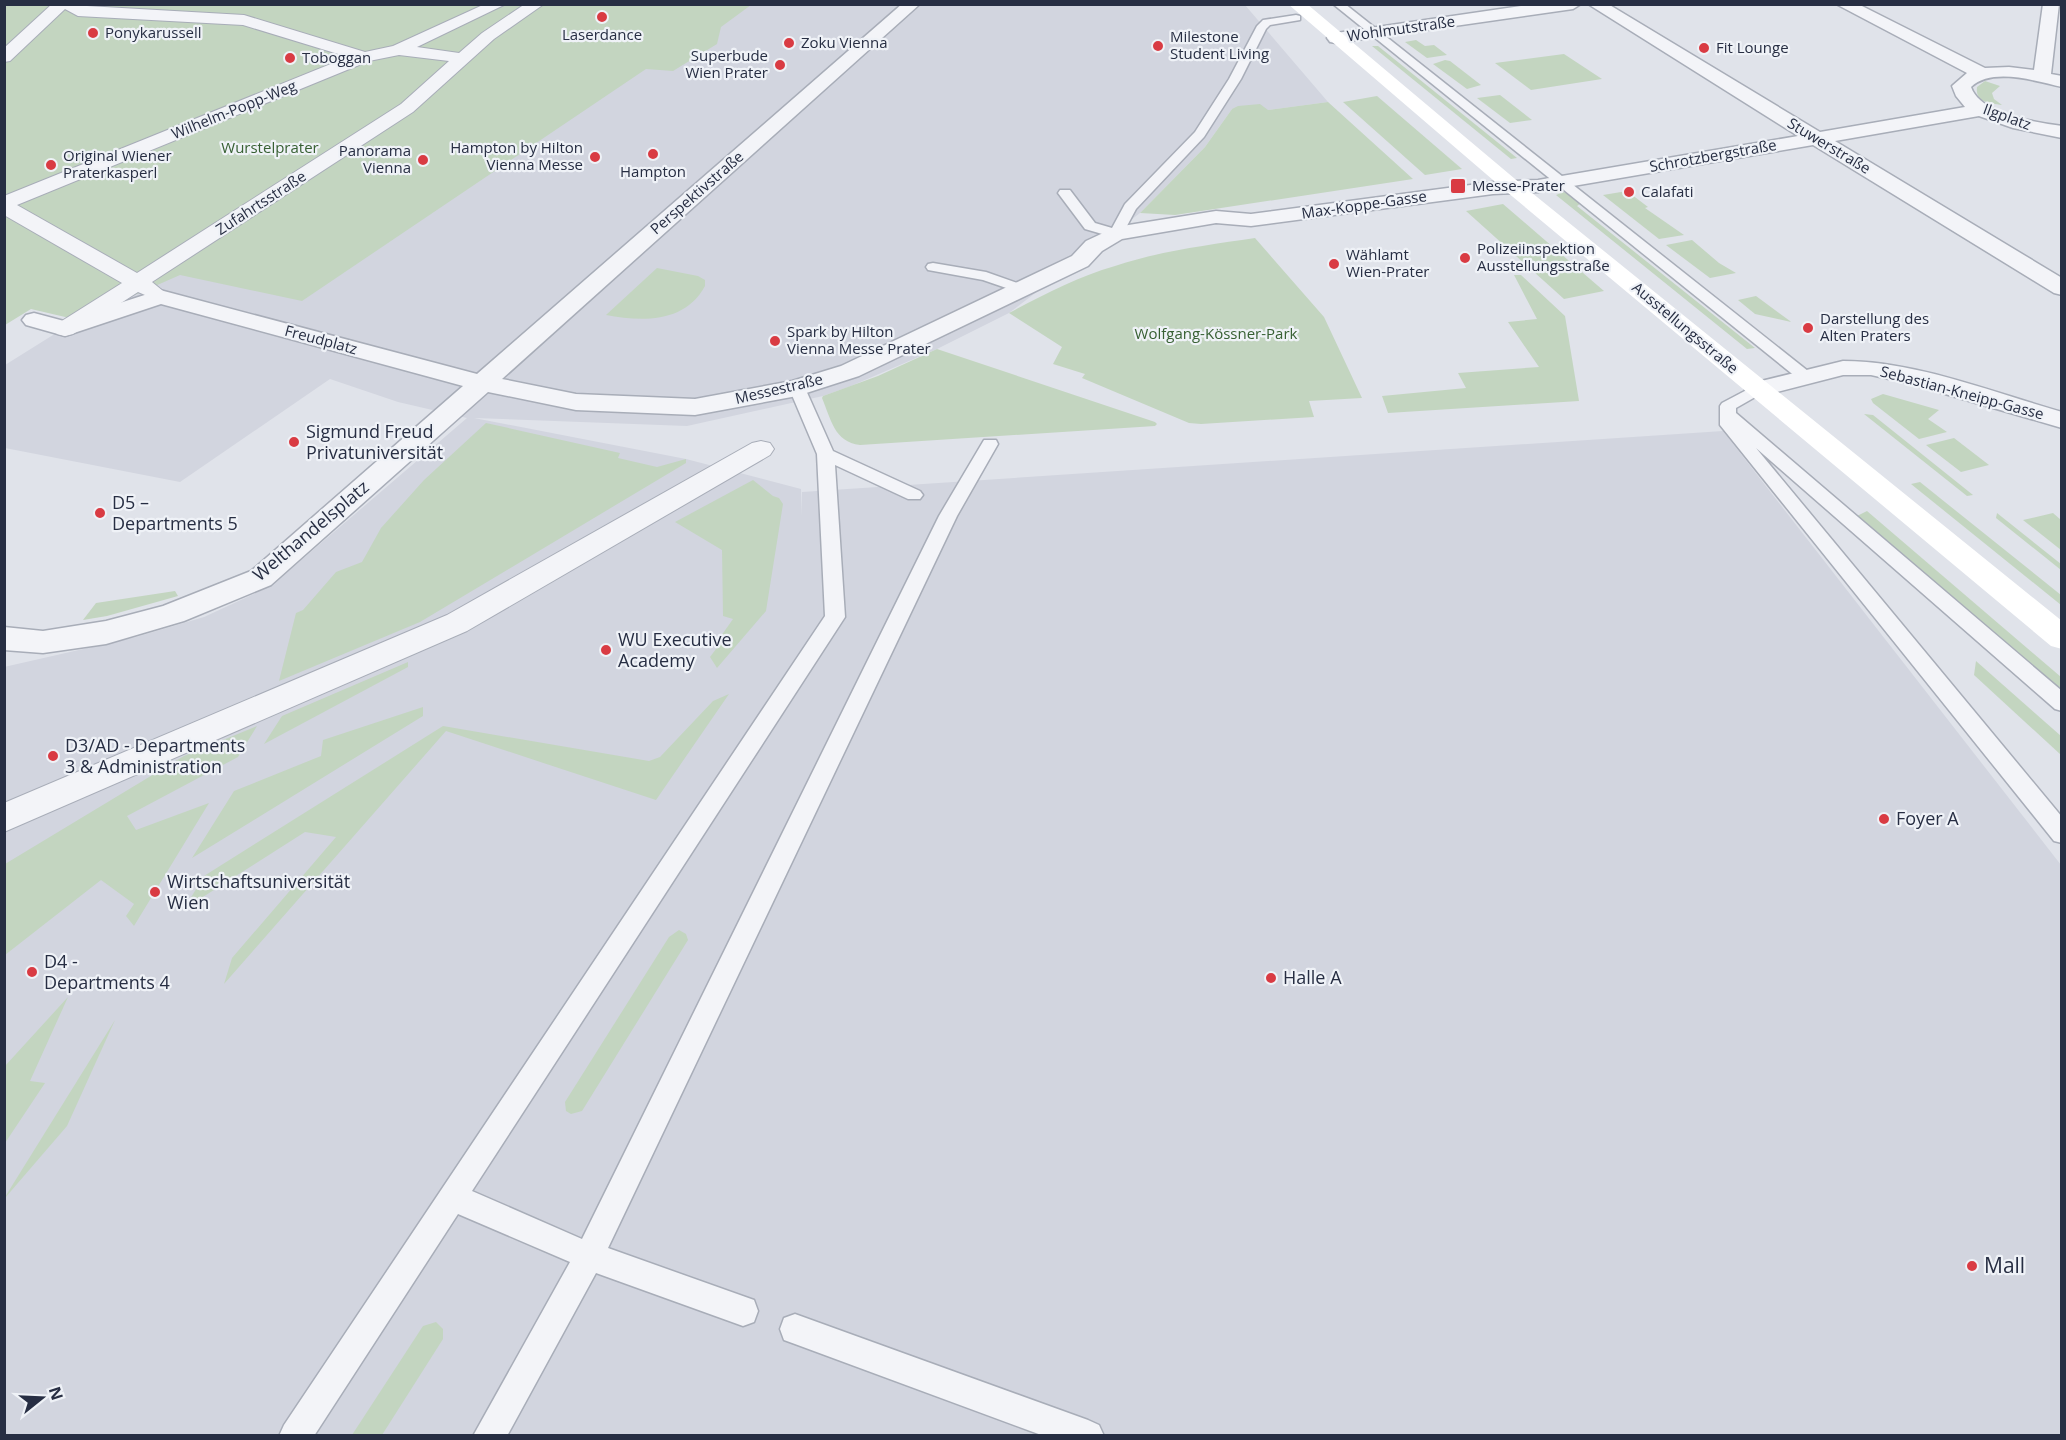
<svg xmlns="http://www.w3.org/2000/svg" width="2066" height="1440" viewBox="0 0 2066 1440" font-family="'Open Sans',sans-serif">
	<rect width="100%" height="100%" fill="#e0e3ea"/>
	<polygon fill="#d2d5df" points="5,5 1245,5 1328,102 1268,110 1232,109 1205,147 1140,213 1009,313 937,349 851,386 823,396 687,426 474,418 686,459 801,489 802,516 802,492 1723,431 2061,865 2061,1435 5,1435 4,667 136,637 204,617 271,586 467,418 398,402 330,379 180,482 5,448 5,365 77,320"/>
	<g fill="#c3d5c0">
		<polygon points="5,5 751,5 721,27 717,44 673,71 646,69 302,301 180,275 78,320 31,309 5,325"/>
		<polygon points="1416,40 1425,46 1434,45 1447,55 1427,58 1405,42"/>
		<polygon points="1372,46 1378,46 1517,158 1511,159"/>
		<polygon points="1564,54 1602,79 1531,90 1495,63"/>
		<polygon points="1445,60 1450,61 1481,85 1467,89 1433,64"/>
		<path d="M1985,81l15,5 -8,7 2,6 8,6c-12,-2 -27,-2 -25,-18z"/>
		<polygon points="1500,95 1532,120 1510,123 1477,98"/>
		<polygon points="1377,96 1462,169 1425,175 1343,102"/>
		<polygon points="1328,102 1413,179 1175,215 1140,213 1205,147 1232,109 1238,106 1260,104 1268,110"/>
		<polygon points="1627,191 1648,207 1645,208 1684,235 1659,239 1603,195"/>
		<polygon points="1563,192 1570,194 1581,203 1577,206 1755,348 1747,349 1556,195"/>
		<polygon points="1503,204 1604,291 1564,299 1466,211"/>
		<path d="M1255,238l69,79 38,81 -53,3 5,16 -113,7 -12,-1 -107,-45 3,-4 -32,-10 9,-17 -53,-34c34,-18 68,-36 106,-47 45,-15 93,-21 140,-28z"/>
		<polygon points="1692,240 1719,263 1736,273 1710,278 1666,245"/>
		<path d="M657,268l41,8 7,4v6c-20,37 -63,36 -99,29z"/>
		<polygon points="1514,275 1521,275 1565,316 1579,401 1388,413 1382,396 1466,388 1458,373 1539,367 1508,322 1537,319"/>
		<polygon points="1756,296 1790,321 1791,322 1755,314 1738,300"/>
		<path d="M937,349l218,73 2,2 -2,2 -295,19c-26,-3 -29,-26 -38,-47l1,-2 55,-20z"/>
		<polygon points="1883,394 1939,410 1928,419 1947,432 1919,439 1873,403 1871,399"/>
		<polygon points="1864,414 1873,415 1973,495 1967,496"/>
		<polygon points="486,423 620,453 618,458 657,467 686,459 686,463 420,622 279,681 296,613 303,610 336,572 362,562 381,528 424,480"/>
		<polygon points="1954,438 1989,465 1961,472 1926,445"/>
		<polygon points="753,480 773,496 779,498 783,504 766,611 717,668 710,657 722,641 721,636 733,619 723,616 722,550 675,522"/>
		<polygon points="1920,482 2061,595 2061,605 1911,484"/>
		<polygon points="1867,511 2061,677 2061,695 1855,517"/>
		<polygon points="1997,513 2061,564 2061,570 1996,518"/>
		<polygon points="2053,513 2061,520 2061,550 2023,520"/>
		<polygon points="175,591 178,596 107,616 83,620 96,603"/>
		<polygon points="1976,661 2061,736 2061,755 1974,675"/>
		<polygon points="408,662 408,667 264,744 282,716"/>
		<polygon points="729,694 656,800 446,731 224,984 232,958 336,837 305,832 184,909 204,876 443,726 649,761 660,757 713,701"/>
		<polygon points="423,707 423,716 192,858 234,791 321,756 323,740"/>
		<polygon points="257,726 238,757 127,816 136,830 209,803 134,926 126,916 134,904 101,880 5,955 5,864 184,756"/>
		<polygon points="679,930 686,934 688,940 582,1111 571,1114 566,1111 565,1102 669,937"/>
		<polygon points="68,997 30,1081 45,1083 5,1143 5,1066"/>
		<polygon points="115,1020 67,1126 5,1198 5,1197"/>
		<polygon points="436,1322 443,1329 443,1339 382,1435 352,1435 423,1326"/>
	</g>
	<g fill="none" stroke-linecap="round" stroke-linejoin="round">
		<g stroke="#a8adb8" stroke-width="3">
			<g id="service">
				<polygon points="1333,4 1345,4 1813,375 1815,378 1813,381 1801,381"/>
				<polygon points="1296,15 1300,16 1300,20 1270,25 1266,29 1241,79 1204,137 1136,209 1121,237 1116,238 1085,229 1058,193 1060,190 1070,190 1095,223 1112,228 1125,204 1195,132 1229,79 1257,26 1263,20"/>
				<polygon points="933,263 986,272 1023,285 1025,288 1018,292 983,280 928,270 926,267 928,264"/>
				<polygon points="797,383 805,388 833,451 920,491 923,495 920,499 908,499 835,465 845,617 472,1191 582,1239 939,516 984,440 996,440 998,444 957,516 608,1248 754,1300 758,1311 754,1322 743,1326 596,1273 507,1436 473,1436 570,1262 458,1214 314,1436 279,1436 284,1425 825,616 817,454 789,388"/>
				<polygon points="1758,384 1764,386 1766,389 1764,392 1736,408 1736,413 2062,691 2062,711 2055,709 1756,448 2062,817 2062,843 2054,841 1720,425 1720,406 1722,403"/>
				<polygon points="795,1314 1088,1420 1099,1425 1104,1436 1044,1436 795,1344 784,1340 780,1329 784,1318"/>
			</g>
		</g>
		<g stroke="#a8adb8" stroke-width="2">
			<g id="pedestrian">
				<path d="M52,4l192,11 121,37 28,-6 92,-42h21l-89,43 42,6 23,-20 43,-29h19l-50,35 -81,73 -261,170 11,9 -3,5 -8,2 -14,-6 -65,42 -8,2 -8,-2 -3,-5 3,-5 65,-41 -118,-68v-19l344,-139 -105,-32 -165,-9 -13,-7 -55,52 -6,1v-14zM399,55l50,6 -48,43 -264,169 -120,-68 352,-144z"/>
				<polygon points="761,441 770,443 774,449 770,455 467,631 4,832 4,803 447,615 752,443"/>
			</g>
		</g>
		<g stroke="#a8adb8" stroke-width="3">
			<g id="minor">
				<path d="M902,4h18l-418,375 74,15 119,5 97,-18 49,-15 231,-110 14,-15 30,-14 100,-16 35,3 242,-32 45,-2 260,-44 -210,-132h20l212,128 145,-25 -9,-11 -4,-10 15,-13 -131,-69h22l127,64 24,-1 25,3 9,-66h16l-8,70 11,2v11c-26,-6 -70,-20 -91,0 10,28 64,35 91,39v12l-49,-10 -34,-12 -144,25 227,137v17l-8,-2 -241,-148 -275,47 -45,2 -242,32 -35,-3 -94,16 -20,12 -14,15 -229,110 -62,20 -102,19 -119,-5 -88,-18 -217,193 -87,36 -78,23 -63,9 -39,-3v-23l39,4 63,-10 57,-15 88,-35 212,-185 -302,-82 -96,32 -39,-11 -4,-5 4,-5 8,-2 30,8 96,-31 317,84z"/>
				<polygon points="1535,4 1581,4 1573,9 1336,43 1330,42 1327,38 1330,34 1336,33"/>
				<path d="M1843,361c72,0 149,31 219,51v16l-155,-45 -36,-8h-28l-85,22 -9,-3 -4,-5 4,-5z"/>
			</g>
		</g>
		<use href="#service" fill="#f3f4f8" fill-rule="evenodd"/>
		<use href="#pedestrian" fill="#f3f4f8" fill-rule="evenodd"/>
		<use href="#minor" fill="#f3f4f8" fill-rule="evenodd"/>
		<polygon fill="#fff" fill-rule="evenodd" points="1288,4 1307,4 1521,184 2062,621 2062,649 2051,646 1507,192"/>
	</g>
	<g fill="#d93b43" stroke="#eff2f7" stroke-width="2">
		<circle cx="602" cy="17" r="6"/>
		<circle cx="93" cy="33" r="6"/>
		<circle cx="789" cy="43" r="6"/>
		<circle cx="1158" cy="46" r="6"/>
		<circle cx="1704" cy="48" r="6"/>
		<circle cx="290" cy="58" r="6"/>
		<circle cx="780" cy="65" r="6"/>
		<circle cx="653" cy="154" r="6"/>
		<circle cx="595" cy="157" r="6"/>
		<circle cx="423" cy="160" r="6"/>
		<circle cx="51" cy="165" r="6"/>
		<rect x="1450" y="178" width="16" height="16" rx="3"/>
		<circle cx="1629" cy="192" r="6"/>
		<circle cx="1465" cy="258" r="6"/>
		<circle cx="1334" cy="264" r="6"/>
		<circle cx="1808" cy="328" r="6"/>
		<circle cx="775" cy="341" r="6"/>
		<circle cx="294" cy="442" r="6"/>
		<circle cx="100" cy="513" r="6"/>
		<circle cx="606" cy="650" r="6"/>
		<circle cx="53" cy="756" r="6"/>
		<circle cx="1884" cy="819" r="6"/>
		<circle cx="155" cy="892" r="6"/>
		<circle cx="32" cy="972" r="6"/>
		<circle cx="1271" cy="978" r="6"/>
		<circle cx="1972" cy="1266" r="6"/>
	</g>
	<g text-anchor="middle" stroke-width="4.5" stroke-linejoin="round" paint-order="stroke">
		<g font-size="15" fill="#272e43" stroke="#eff2f7">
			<text transform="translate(1401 29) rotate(-8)" y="5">Wohlmutstraße</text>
			<text transform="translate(234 110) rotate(-22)" y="5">Wilhelm-Popp-Weg</text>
			<text transform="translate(2007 117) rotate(20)" y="5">Ilgplatz</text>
			<text transform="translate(1829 146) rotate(31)" y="5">Stuwerstraße</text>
			<text transform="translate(1713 156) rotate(-10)" y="5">Schrotzbergstraße</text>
			<text transform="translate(697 193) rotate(-41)" y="5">Perspektivstraße</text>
			<text transform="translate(261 203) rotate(-33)" y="5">Zufahrtsstraße</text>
			<text transform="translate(1364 205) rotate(-8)" y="5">Max-Koppe-Gasse</text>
			<text transform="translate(1685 328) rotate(40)" y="5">Ausstellungsstraße</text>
			<text transform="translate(321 340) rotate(15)" y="5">Freudplatz</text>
			<text transform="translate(779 389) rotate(-13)" y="5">Messestraße</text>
			<text transform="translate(1962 393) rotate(15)" y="5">Sebastian-Kneipp-Gasse</text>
		</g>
		<g font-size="15" fill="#272e43" stroke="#eff2f7" text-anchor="start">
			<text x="105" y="38">Ponykarussell</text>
			<text x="602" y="40" text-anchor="middle">Laserdance</text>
			<text x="1170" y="42">Milestone<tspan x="1170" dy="17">Student Living</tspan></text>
			<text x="801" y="48">Zoku Vienna</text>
			<text x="1716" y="53">Fit Lounge</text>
			<text x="768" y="61" text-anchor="end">Superbude<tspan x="768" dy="17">Wien Prater</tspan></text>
			<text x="302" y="63">Toboggan</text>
			<text x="583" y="153" text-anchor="end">Hampton by Hilton<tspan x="583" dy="17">Vienna Messe</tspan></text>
			<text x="411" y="156" text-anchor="end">Panorama<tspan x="411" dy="17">Vienna</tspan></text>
			<text x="63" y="161">Original Wiener<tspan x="63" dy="17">Praterkasperl</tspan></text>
			<text x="653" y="177" text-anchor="middle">Hampton</text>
			<text x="1472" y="191">Messe-Prater</text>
			<text x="1641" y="197">Calafati</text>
			<text x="1477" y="254">Polizeiinspektion<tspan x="1477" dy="17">Ausstellungsstraße</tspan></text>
			<text x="1346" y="260">Wählamt<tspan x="1346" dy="17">Wien-Prater</tspan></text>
			<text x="1820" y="324">Darstellung des<tspan x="1820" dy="17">Alten Praters</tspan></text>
			<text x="787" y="337">Spark by Hilton<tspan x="787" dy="17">Vienna Messe Prater</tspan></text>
		</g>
		<g font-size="15" fill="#376033" stroke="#eff2f7">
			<text x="270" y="153">Wurstelprater</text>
			<text x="1216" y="339">Wolfgang-Kössner-Park</text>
		</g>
		<g font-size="18" fill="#272e43" stroke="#eff2f7" text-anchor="start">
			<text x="306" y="438">Sigmund Freud<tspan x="306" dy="21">Privatuniversität</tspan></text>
			<text x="112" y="509">D5 –<tspan x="112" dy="21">Departments 5</tspan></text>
			<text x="618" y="646">WU Executive<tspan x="618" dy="21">Academy</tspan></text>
			<text x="65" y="752">D3/AD - Departments<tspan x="65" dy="21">3 &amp; Administration</tspan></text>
			<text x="1896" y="825">Foyer A</text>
			<text x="167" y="888">Wirtschaftsuniversität<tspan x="167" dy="21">Wien</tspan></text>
			<text x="44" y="968">D4 -<tspan x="44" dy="21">Departments 4</tspan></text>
			<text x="1283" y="984">Halle A</text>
		</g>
		<g font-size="18" fill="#272e43" stroke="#eff2f7">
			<text transform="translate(311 531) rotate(-40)" y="6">Welthandelsplatz</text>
		</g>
		<g font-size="21" fill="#272e43" stroke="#eff2f7" text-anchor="start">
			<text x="1984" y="1273">Mall</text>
		</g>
	</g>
	<rect width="2066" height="1440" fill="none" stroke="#272e43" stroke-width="12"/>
	<g transform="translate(42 1398) rotate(72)" stroke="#eff2f7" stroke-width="4.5" paint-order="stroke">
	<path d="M0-4.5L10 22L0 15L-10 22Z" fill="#272e43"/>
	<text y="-9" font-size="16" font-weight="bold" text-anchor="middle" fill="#272e43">N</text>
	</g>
</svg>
